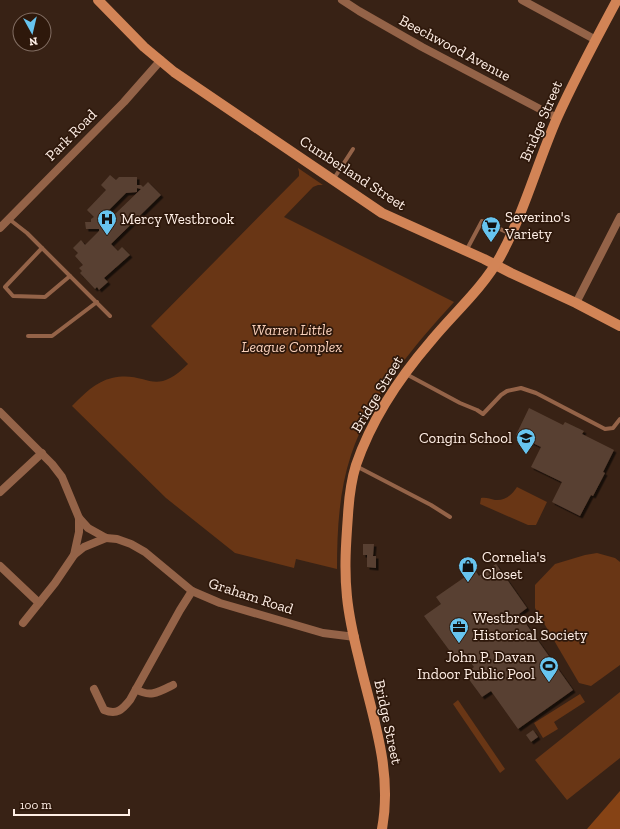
<svg xmlns="http://www.w3.org/2000/svg" width="620" height="829" viewBox="0 0 620 829" font-family="'Zilla Slab',serif">
	<defs>
		<filter id="shadow"><feDropShadow dx="2.5" dy="2.5" stdDeviation="0" flood-color="#0009"/></filter>
	</defs>
	<rect width="100%" height="100%" fill="#382215"/>
	<g fill="#693615">
		<path d="M298,168l25,17h-5l-5,2 -29,30 170,85c-41,45 -83,94 -103,153 -12,36 -14,76 -14,114l-41,-10 -2,9 -59,-15 -69,-55 -94,-92c12,-12 23,-24 40,-28 36,-8 41,21 76,-14l-37,-38 148,-150v-4z"/>
		<path d="M517,487l30,15 -11,23h-8l-48,-21 1,-6c5,-1 9,1 14,2 10,1 17,-5 22,-13z"/>
		<polygon points="597,553 615,558 620,562 620,665 591,686 579,683 535,608 535,585 555,564 585,555"/>
		<polygon points="620,692 620,758 567,800 535,760"/>
		<polygon points="580,694 585,702 554,722 558,729 543,738 534,723"/>
		<polygon points="458,700 505,769 500,773 453,704"/>
	</g>
	<polygon fill="#864315" points="620,791 620,829 587,829"/>
	<g fill="#584032" fill-rule="evenodd" filter="url(#shadow)">
		<path d="M110,175l6,5 3,-3h18v8h4l2,2 5,-5 13,13 -50,49 7,7 4,-4 8,8 -26,23 4,4 -9,8 -2,-3 -2,2 -15,-16 2,-2 -3,-3 4,-3 -8,-9 3,-3 -5,-5 8,-8 4,5 14,-14v-2h-13l-1,-7h6v-3l3,-2 -7,-7 19,-20 -5,-5zM137,188l4,1 -26,25 -6,-4 17,-17 11,-1z"/>
		<polygon points="529,408 563,425 565,422 584,431 582,434 614,450 603,472 605,473 593,496 591,495 580,516 552,502 562,482 531,467 541,447 516,435"/>
		<polygon points="363,544 374,544 373,556 376,556 376,568 367,567 367,555 363,555"/>
		<polygon points="496,564 527,608 519,614 573,690 518,729 491,691 482,697 465,674 474,667 463,652 455,658 424,616 441,604 436,597 475,570 479,576"/>
		<polygon points="533,730 538,737 531,742 526,735"/>
	</g>
	<g fill="none" stroke-linecap="round" stroke-linejoin="round">
		<g stroke="#946348" stroke-width="4">
			<polyline points="333,180 353,149"/>
			<polyline points="9,219 27,233 110,316"/>
			<polyline points="42,248 5,287 13,296 45,297 70,276"/>
			<polyline points="466,251 482,221 511,234"/>
			<polyline points="28,336 52,336 97,302"/>
			<polyline points="406,374 460,403 477,410 483,414 501,395 507,391 521,388 536,393 605,429 613,428 620,419"/>
			<polyline points="356,466 431,505 450,517"/>
		</g>
		<g stroke="#946348" stroke-width="8">
			<polyline points="342,0 359,11 422,47 557,118"/>
			<polyline points="522,0 596,40"/>
			<polyline points="0,228 124,102 161,60"/>
			<polyline points="576,303 620,217"/>
			<polyline points="0,412 52,464 62,477 79,518 79,532 74,555 55,583 23,623"/>
			<polyline points="0,492 42,453"/>
			<polyline points="79,518 88,528 106,538 117,539 131,544 145,552 192,591 220,603 323,633 355,637"/>
			<polyline points="74,555 84,547 106,538"/>
			<polyline points="0,566 39,603"/>
			<path d="M94,689l10,21c13,5 18,0 26,-10l50,-90 12,-19"/>
			<path d="M136,689c14,9 23,3 37,-4"/>
		</g>
		<g stroke="#d28456" stroke-width="10">
			<polyline points="98,0 144,47 174,72 382,213 484,259 511,273 576,303 620,326"/>
			<path d="M382,829c11,-59 -10,-113 -23,-170 -5,-20 -10,-42 -12,-62 -3,-28 -1,-55 1,-82 1,-17 3,-34 8,-50 15,-44 44,-88 75,-124 23,-28 51,-52 69,-84 24,-44 37,-93 57,-139 18,-40 39,-79 60,-118"/>
		</g>
	</g>
	<defs>
		<g id="hospital-pin" transform="scale(1)"><path d="M0 17L-7.5 6A9.5 9.5 0 1 1 7.5 6Z" fill="#67c4ef" stroke="#2e180b"/><path d="M-5-5h3v3.5h4V-5h3V5h-3V1.5h-4V5h-3Z" fill="#111"/></g>
		<g id="supermarket-pin" transform="scale(1)"><path d="M0 17L-7.5 6A9.5 9.5 0 1 1 7.5 6Z" fill="#67c4ef" stroke="#2e180b"/><path d="M-6-5.5h2.5l.6 2H6L4.5 2H-2.5L-4.4-4H-6ZM-1.5 3.2a1.3 1.3 0 1 0 .1 0ZM3 3.2a1.3 1.3 0 1 0 .1 0Z" fill="#111"/></g>
		<g id="school-pin" transform="scale(1)"><path d="M0 17L-7.5 6A9.5 9.5 0 1 1 7.5 6Z" fill="#67c4ef" stroke="#2e180b"/><path d="M0-5L7-2L0 1L-7-2ZM-4 1L0 2.5L4 1V4Q0 6-4 4Z" fill="#111"/></g>
		<g id="shop-pin" transform="scale(1)"><path d="M0 17L-7.5 6A9.5 9.5 0 1 1 7.5 6Z" fill="#67c4ef" stroke="#2e180b"/><path d="M-5-2.5h2.3a2.7 3.5 0 0 1 5.4 0H5L5.5 6h-11ZM-1.5-2.5h3a1.5 2.3 0 0 0-3 0Z" fill="#111"/></g>
		<g id="office-pin" transform="scale(1)"><path d="M0 17L-7.5 6A9.5 9.5 0 1 1 7.5 6Z" fill="#67c4ef" stroke="#2e180b"/><path d="M-6-3h4V-5.5h4V-3h4V5H-6ZM-1-4.5V-3h2v-1.5ZM-6 0V1H6V0Z" fill="#111"/></g>
		<g id="stadium-pin" transform="scale(1)"><path d="M0 17L-7.5 6A9.5 9.5 0 1 1 7.5 6Z" fill="#67c4ef" stroke="#2e180b"/><path d="M0-5a6.5 5 0 1 0 0 10a6.5 5 0 1 0 0-10ZM-3.5-1.8h7v3.6h-7Z" fill="#111"/></g>
	</defs>
	<g fill-rule="evenodd">
		<use href="#hospital-pin" x="107" y="219"/>
		<use href="#supermarket-pin" x="491" y="226"/>
		<use href="#school-pin" x="526" y="438"/>
		<use href="#shop-pin" x="468" y="566"/>
		<use href="#office-pin" x="459" y="627"/>
		<use href="#stadium-pin" x="549" y="666"/>
	</g>
	<g text-anchor="middle" stroke-width="3.5" stroke-linejoin="round" paint-order="stroke">
		<g font-size="15" fill="#ffefe6" stroke="#2e180b">
			<text transform="translate(455 48) rotate(28)" y="5">Beechwood Avenue</text>
			<text transform="translate(541 121) rotate(-67)" y="5">Bridge Street</text>
			<text transform="translate(71 135) rotate(-45)" y="5">Park Road</text>
			<text transform="translate(353 173) rotate(33)" y="5">Cumberland Street</text>
			<text transform="translate(377 394) rotate(-59)" y="5">Bridge Street</text>
			<text transform="translate(251 596) rotate(18)" y="5">Graham Road</text>
			<text transform="translate(388 722) rotate(78)" y="5">Bridge Street</text>
		</g>
		<g font-size="15" fill="#ffefe6" stroke="#2e180b" text-anchor="start">
			<text x="505" y="222">Severino's<tspan x="505" dy="17">Variety</tspan></text>
			<text x="121" y="224">Mercy Westbrook</text>
			<text x="512" y="443" text-anchor="end">Congin School</text>
			<text x="482" y="562">Cornelia's<tspan x="482" dy="17">Closet</tspan></text>
			<text x="473" y="623">Westbrook<tspan x="473" dy="17">Historical Society</tspan></text>
			<text x="535" y="662" text-anchor="end">John P. Davan<tspan x="535" dy="17">Indoor Public Pool</tspan></text>
		</g>
		<g font-size="15" font-style="italic" fill="#fad1bb" stroke="#2e180b">
			<text x="292" y="335">Warren Little<tspan x="292" dy="17">League Complex</tspan></text>
		</g>
	</g>
	<g transform="translate(32 32) rotate(172)"><circle r="19" fill="#2e180b" stroke="#826e63"/>
	<path d="M0-3L7 15L0 10L-7 15Z" fill="#67c4ef"/>
	<text y="-6" font-size="11" font-weight="bold" text-anchor="middle" fill="#ffefe6">N</text>
	</g>
	<path d="M14 809v6h115v-6" fill="none" stroke="#ffefe6" stroke-width="2"/>
	<text x="20" y="809" font-size="12" fill="#ffefe6" stroke="#2e180b" stroke-width="3" paint-order="stroke">100 m</text>
</svg>
